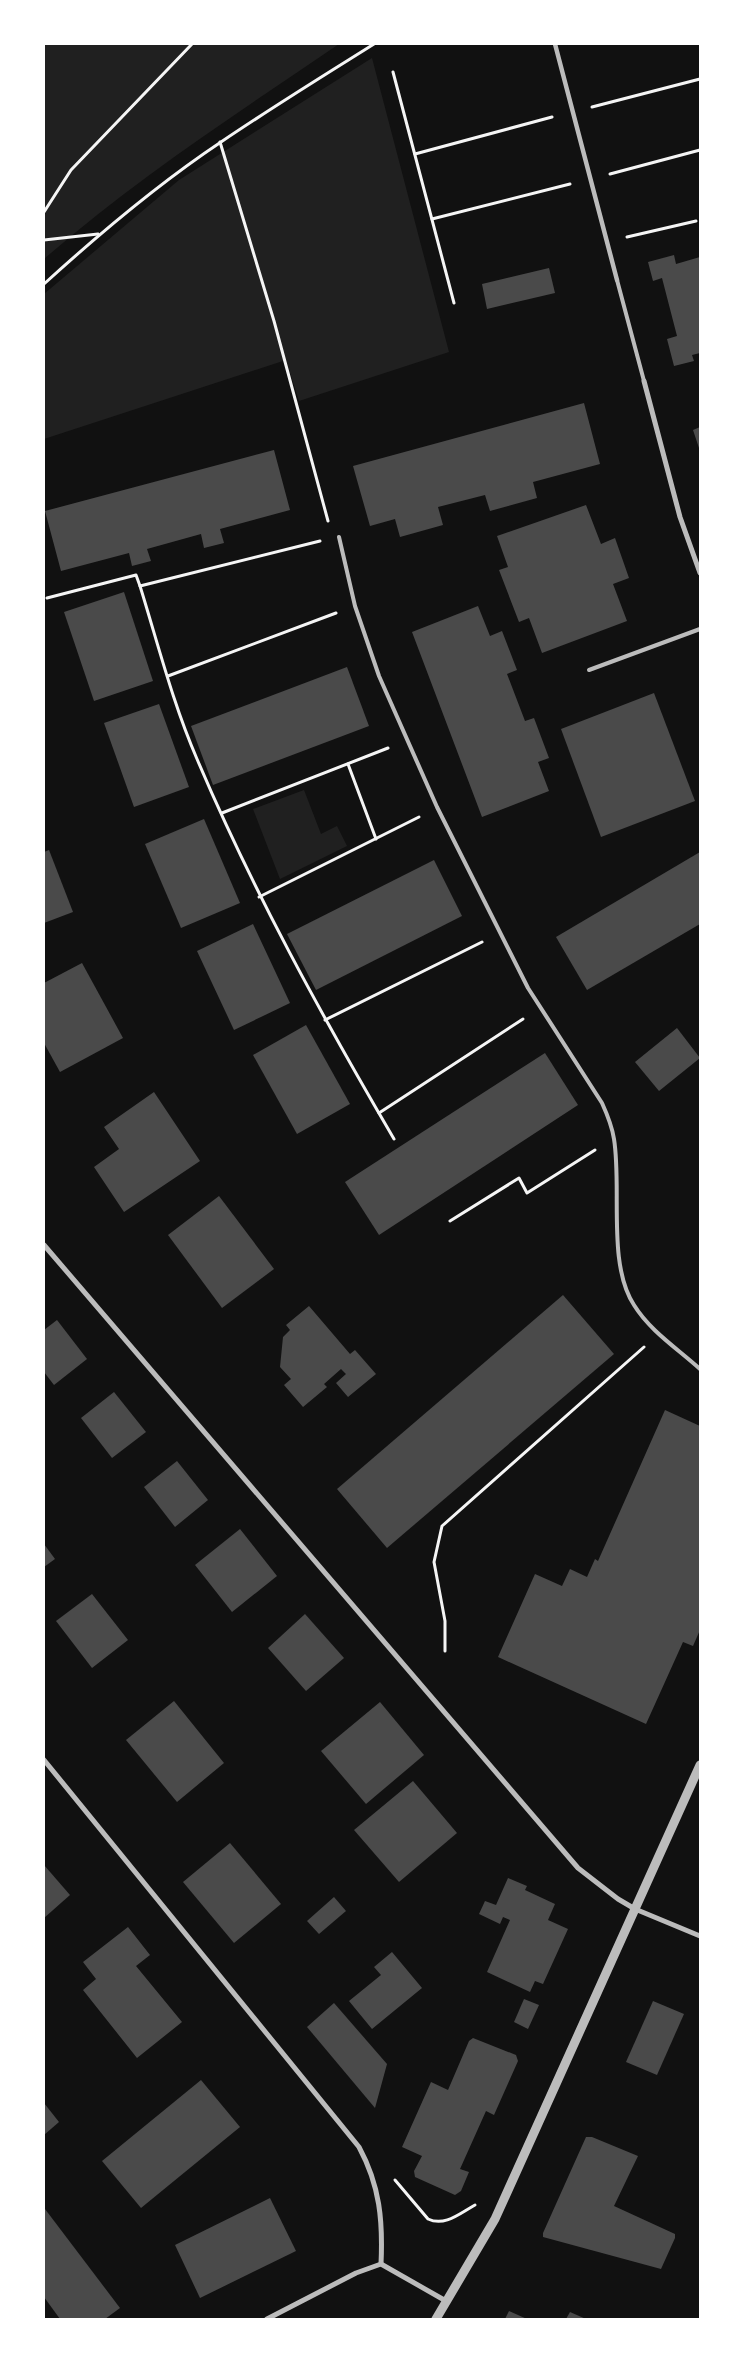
<svg xmlns="http://www.w3.org/2000/svg" width="744" height="2363" viewBox="0 0 744 2363" font-family="Literata,serif">
	<rect width="100%" height="100%" fill="#111"/>
	<g fill="#202020">
		<path d="M44,44h295c-100,68 -204,135 -295,215z"/>
		<polygon points="372,58 449,352 299,401 286,360 44,439 44,294 179,180"/>
		<polygon points="304,790 321,834 337,826 347,846 280,879 253,809"/>
	</g>
	<g fill="#4a4a4a">
		<polygon points="674,255 676,264 700,257 700,353 692,355 694,361 674,366 667,339 677,336 662,278 653,281 648,262"/>
		<polygon points="549,268 555,293 487,309 482,284"/>
		<polygon points="584,403 600,464 533,482 537,498 490,511 485,495 438,507 443,525 400,537 395,519 370,526 353,466"/>
		<polygon points="700,427 700,447 699,448 693,430"/>
		<polygon points="274,450 290,510 220,529 224,543 204,548 201,534 147,549 151,561 132,566 129,553 61,571 45,511"/>
		<polygon points="586,505 601,544 615,538 629,578 613,584 627,621 542,653 529,618 519,622 499,570 508,567 497,536"/>
		<polygon points="124,592 153,681 94,701 64,612"/>
		<polygon points="478,606 490,636 502,631 517,670 507,674 525,721 534,718 549,758 538,762 549,791 482,817 412,632"/>
		<polygon points="347,667 369,726 213,785 191,726"/>
		<polygon points="654,693 695,801 601,837 561,729"/>
		<polygon points="159,704 189,787 134,807 104,723"/>
		<polygon points="204,819 240,903 181,928 145,844"/>
		<polygon points="49,850 73,912 44,923 44,852"/>
		<polygon points="700,852 700,924 587,990 556,937"/>
		<polygon points="434,860 462,916 316,990 287,934"/>
		<polygon points="253,924 290,1003 234,1030 197,951"/>
		<polygon points="82,963 123,1038 60,1072 44,1043 44,983"/>
		<polygon points="306,1025 350,1104 297,1134 253,1055"/>
		<polygon points="677,1028 700,1058 659,1091 635,1062"/>
		<polygon points="545,1053 578,1105 379,1235 345,1182"/>
		<polygon points="154,1092 200,1161 124,1212 94,1167 119,1149 104,1127"/>
		<polygon points="219,1196 274,1269 222,1308 168,1235"/>
		<polygon points="563,1295 614,1354 387,1548 337,1489"/>
		<polygon points="309,1306 350,1354 355,1350 376,1374 348,1397 336,1383 346,1374 341,1369 324,1384 327,1387 303,1407 284,1385 291,1379 280,1367 283,1337 290,1330 286,1325"/>
		<polygon points="57,1320 87,1359 54,1385 44,1372 44,1330"/>
		<polygon points="114,1392 146,1432 112,1458 81,1418"/>
		<polygon points="665,1410 700,1426 700,1630 693,1646 683,1642 646,1724 498,1657 535,1574 562,1586 570,1569 587,1577 595,1559 598,1561"/>
		<polygon points="177,1461 208,1500 175,1527 144,1487"/>
		<polygon points="240,1529 277,1576 232,1612 195,1565"/>
		<polygon points="44,1544 55,1559 44,1567"/>
		<polygon points="92,1594 128,1640 92,1668 56,1621"/>
		<polygon points="305,1614 344,1658 306,1691 268,1648"/>
		<polygon points="174,1701 224,1763 177,1802 126,1740"/>
		<polygon points="380,1702 424,1755 366,1804 321,1751"/>
		<polygon points="413,1781 457,1833 399,1882 354,1830"/>
		<polygon points="230,1843 281,1904 234,1943 183,1882"/>
		<polygon points="44,1865 70,1895 44,1918"/>
		<polygon points="508,1878 527,1886 525,1890 555,1904 548,1920 568,1929 543,1984 535,1981 530,1992 487,1972 510,1920 503,1917 500,1924 479,1914 485,1901 496,1905"/>
		<polygon points="334,1897 346,1911 319,1934 307,1921"/>
		<polygon points="128,1927 150,1955 136,1966 182,2022 137,2058 83,1990 96,1979 83,1962"/>
		<polygon points="392,1952 422,1988 372,2029 349,2001 381,1975 374,1967"/>
		<polygon points="524,1999 539,2005 528,2029 514,2022"/>
		<polygon points="653,2001 684,2014 657,2075 626,2062"/>
		<polygon points="334,2003 387,2064 375,2108 307,2027"/>
		<polygon points="473,2038 516,2055 518,2061 494,2115 486,2111 460,2169 469,2172 461,2191 455,2195 415,2177 414,2171 422,2156 402,2147 431,2082 448,2090 469,2041"/>
		<polygon points="201,2080 240,2127 141,2208 102,2161"/>
		<polygon points="44,2103 59,2122 44,2135"/>
		<polygon points="586,2137 592,2137 638,2156 614,2206 675,2234 675,2238 661,2269 543,2237 543,2233"/>
		<polygon points="270,2198 296,2251 200,2298 175,2245"/>
		<polygon points="45,2209 120,2308 105,2319 60,2319 44,2297"/>
		<polygon points="509,2311 527,2319 505,2319"/>
		<polygon points="570,2312 586,2319 566,2319"/>
	</g>
	<g fill="none" stroke-linecap="round" stroke-linejoin="round">
		<g stroke="#f5f5f5" stroke-width="3">
			<polyline points="393,72 454,303"/>
			<polyline points="592,107 700,79"/>
			<polyline points="220,142 274,321 328,521"/>
			<polyline points="415,154 552,117"/>
			<polyline points="610,174 700,150"/>
			<polyline points="44,212 71,170 192,44"/>
			<polyline points="432,219 570,184"/>
			<polyline points="627,237 696,221"/>
			<polyline points="44,240 98,234"/>
			<path d="M44,284c56,-51 114,-100 177,-142 50,-34 102,-66 153,-98"/>
			<path d="M140,586c18,58 33,118 57,173 56,132 125,257 197,380"/>
			<polyline points="47,598 136,575 140,586 320,541"/>
			<polyline points="168,676 336,613"/>
			<polyline points="348,764 376,839"/>
			<polyline points="222,813 388,748"/>
			<polyline points="259,897 419,817"/>
			<polyline points="325,1020 482,942"/>
			<polyline points="379,1113 523,1019"/>
			<polyline points="450,1221 519,1178 527,1193 595,1150"/>
			<polyline points="445,1651 445,1621 434,1562 442,1526 644,1347"/>
			<path d="M395,2180l33,39c17,8 32,-6 47,-14"/>
		</g>
		<g stroke="#bcbcbc" stroke-width="4">
			<polyline points="617,280 644,381"/>
			<path d="M339,537l16,69 24,70 58,131 91,181 74,115c5,11 10,23 12,36 8,49 -7,125 20,166 16,26 44,44 66,64"/>
			<polyline points="589,670 700,629"/>
		</g>
		<polyline stroke="#bcbcbc" stroke-width="4.5" points="555,44 617,280"/>
		<g stroke="#bcbcbc" stroke-width="5">
			<polyline points="644,381 680,517 700,573"/>
			<polyline points="44,1245 578,1868 618,1899 635,1909 700,1936"/>
			<path d="M44,1760l315,387c21,39 24,74 22,117"/>
			<polyline points="267,2319 356,2273 381,2264 446,2301"/>
		</g>
		<polyline stroke="#bcbcbc" stroke-width="9" points="436,2319 495,2219 700,1765"/>
	</g>
	<rect width="744" height="2363" fill="none" stroke="#ffffff" stroke-width="90"/>
</svg>
